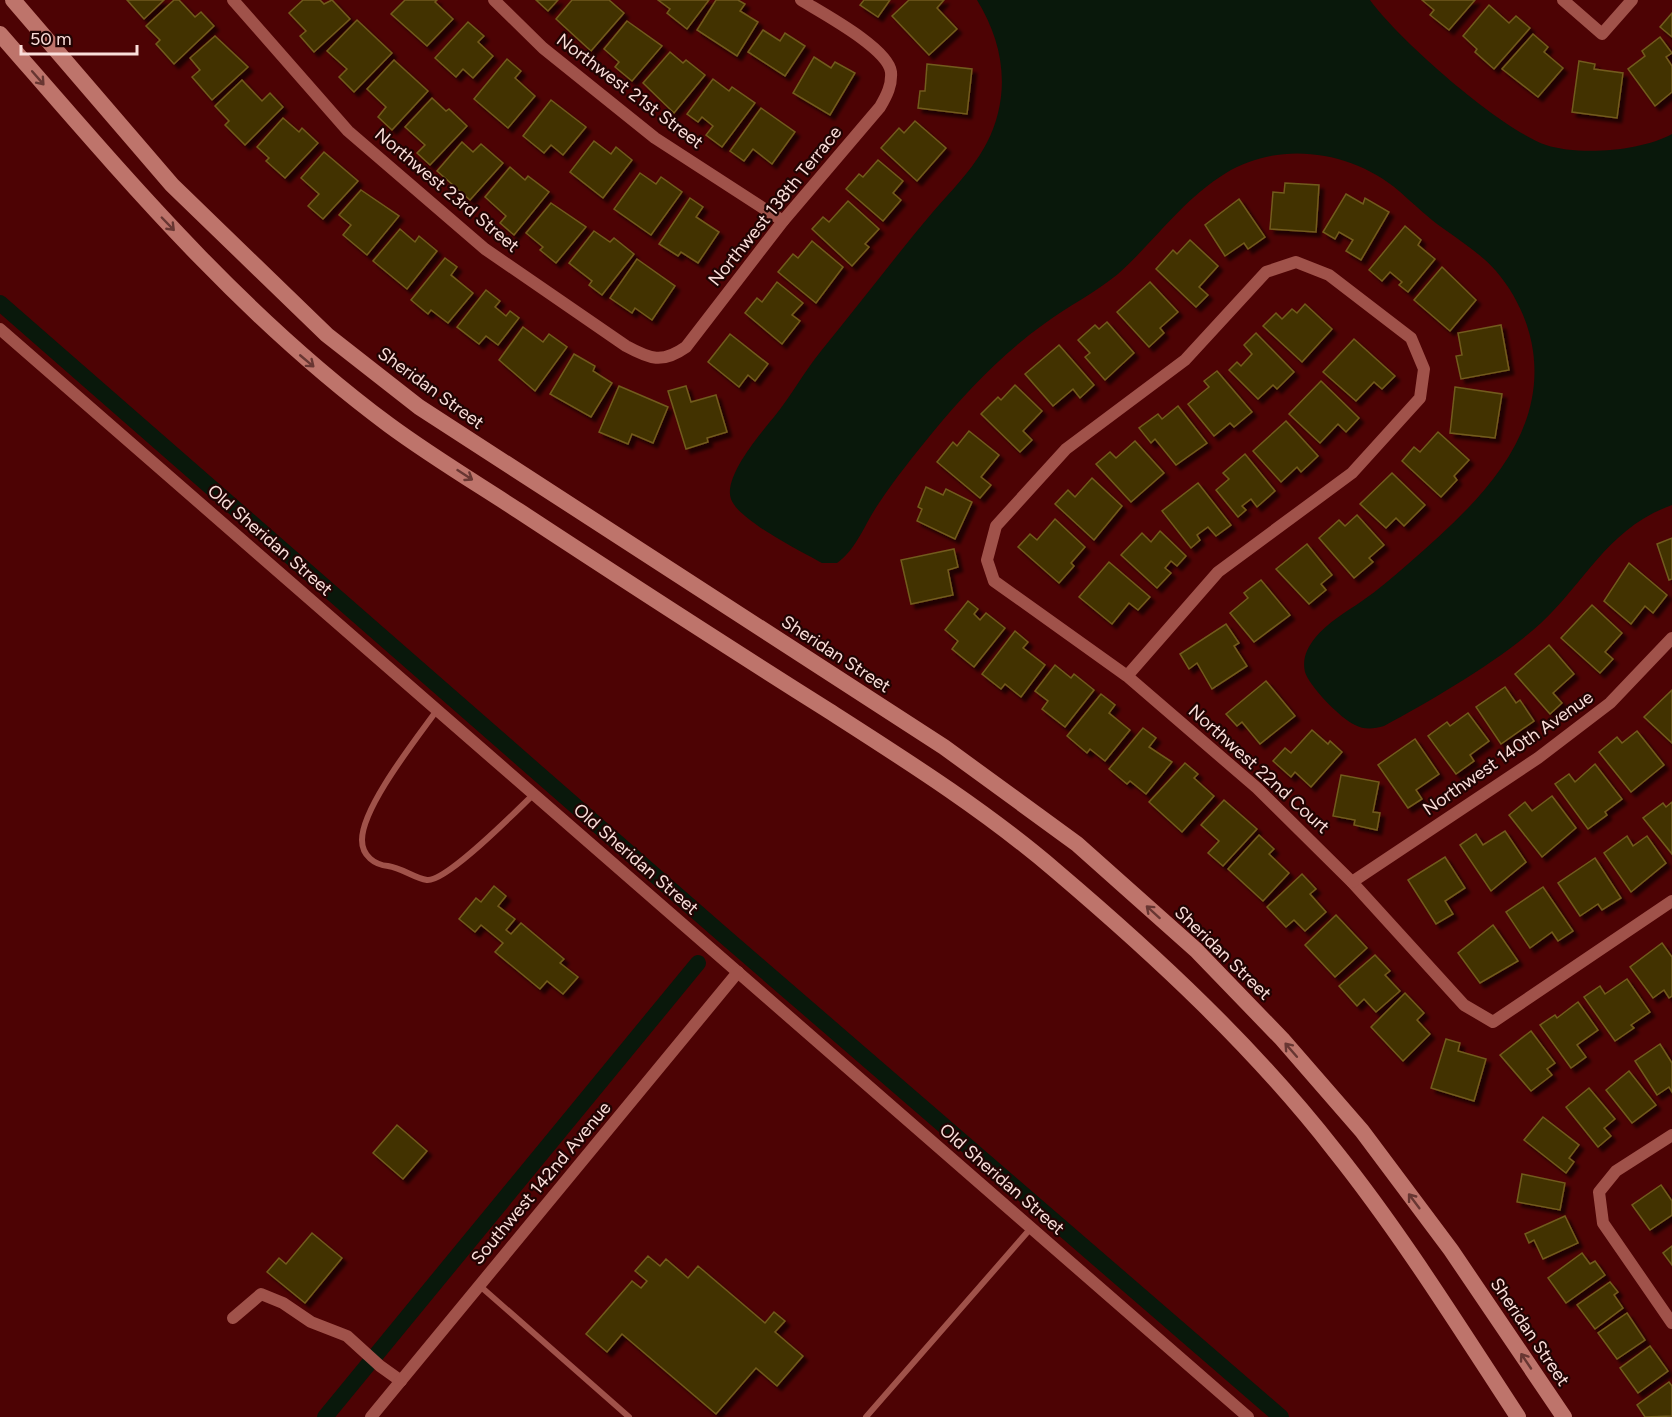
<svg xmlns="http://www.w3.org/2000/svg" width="1672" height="1417" viewBox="0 0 1672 1417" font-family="Figtree,sans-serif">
	<defs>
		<filter id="shadow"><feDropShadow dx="4.5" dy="4.5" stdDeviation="1.5" flood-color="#0009"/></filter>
	</defs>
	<rect width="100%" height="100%" fill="#4d0304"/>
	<path fill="#09180b" d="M977,0h393c29,40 130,129 176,145 33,11 96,6 126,-11v371c-64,23 -85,75 -131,118 -40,37 -109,77 -157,103 -10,3 -20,4 -29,-1 -14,-6 -46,-39 -50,-53 -3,-13 2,-24 10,-34 12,-15 31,-26 47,-37 16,-11 31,-24 46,-37 63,-55 138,-122 125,-213 -4,-29 -18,-58 -37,-80 -15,-17 -34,-29 -52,-42 -16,-11 -30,-25 -45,-38 -47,-40 -119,-51 -173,-18 -43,26 -72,69 -108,101 -23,19 -50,32 -74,50 -42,30 -79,69 -111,108 -19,23 -38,47 -54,71 -14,20 -22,46 -42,60h-15c-20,-11 -84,-43 -91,-64 -8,-22 29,-65 43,-82 17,-21 30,-45 47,-66 37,-45 73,-93 111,-138 27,-31 56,-58 66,-100 10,-40 0,-79 -21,-113z"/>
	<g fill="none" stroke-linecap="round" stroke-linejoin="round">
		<g stroke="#09180b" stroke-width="16">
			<polyline points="0,303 722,934 1281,1417"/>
			<polyline points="325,1417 698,963"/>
		</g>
	</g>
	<g fill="#433200" stroke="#725b1d" stroke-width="1.5" filter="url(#shadow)">
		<polygon points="127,0 164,0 144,19"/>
		<polygon points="174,0 179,0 195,17 201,12 214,26 174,64 156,44 160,40 146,26"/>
		<polygon points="303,0 320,0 324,4 332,0 350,19 314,52 300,36 306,31 289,13"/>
		<polygon points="405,0 437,0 435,2 453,19 427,46 391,14"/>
		<polygon points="536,0 558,0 548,11"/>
		<polygon points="572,0 609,0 624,13 591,51 556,19"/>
		<polygon points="658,0 709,0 687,29 667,13 670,9"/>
		<polygon points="716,0 738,0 745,4 740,11 758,22 737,56 697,30"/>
		<polygon points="864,0 890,0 878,17 860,5"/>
		<polygon points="909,0 944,0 937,8 957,29 929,55 892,16"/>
		<polygon points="1422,0 1475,0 1449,30 1430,15 1434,10"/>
		<polygon points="1489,5 1509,23 1516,16 1530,28 1494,69 1475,52 1477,49 1463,36"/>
		<polygon points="1672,13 1672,37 1660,27"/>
		<polygon points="357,20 392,53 354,92 339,77 347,69 327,51"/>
		<polygon points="627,21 662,46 632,81 615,67 619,62 604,49"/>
		<polygon points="468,22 484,36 478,42 493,56 473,78 463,69 456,77 435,58"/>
		<polygon points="763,30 780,41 785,33 805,46 785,76 748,52"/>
		<polygon points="1533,34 1548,47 1544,52 1563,68 1538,97 1502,69"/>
		<polygon points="215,36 248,67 212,100 192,77 200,70 190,58"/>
		<polygon points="1660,37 1672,53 1666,57 1672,66 1672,92 1655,106 1628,69 1645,56 1642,51"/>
		<polygon points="670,52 683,63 686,60 705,75 674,113 643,83"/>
		<polygon points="814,57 831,68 835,62 855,73 830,115 793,93"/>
		<polygon points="507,59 521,71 515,78 535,96 508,128 474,99"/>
		<polygon points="394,60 428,91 392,130 378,117 386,107 367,89"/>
		<polygon points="1579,61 1595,64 1594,69 1623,73 1617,118 1572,112"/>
		<polygon points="927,64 972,69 967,114 918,108 920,91 925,91"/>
		<polygon points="713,79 729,91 732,87 755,103 722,147 706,135 713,126 702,117 698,122 687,114"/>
		<polygon points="242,80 262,101 270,93 283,107 245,145 225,125 229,121 215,106"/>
		<polygon points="432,98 446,111 449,109 467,126 430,165 417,153 425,145 405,127"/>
		<polygon points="551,100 586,127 563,155 551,145 544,153 523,136"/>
		<polygon points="761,108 795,132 772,164 753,149 744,161 730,151"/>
		<polygon points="283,118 299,132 302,128 318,143 285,178 266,161 269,158 257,147"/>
		<polygon points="915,121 946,148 917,181 881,148 899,128 904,133"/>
		<polygon points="594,141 611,154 616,147 632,160 603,198 570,172"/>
		<polygon points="462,142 473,152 481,144 503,163 470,200 437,171"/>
		<polygon points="324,152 358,181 323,219 308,206 319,194 301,178"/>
		<polygon points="878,160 903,181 893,193 901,200 883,221 846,189 859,174 863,177"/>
		<polygon points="510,167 525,180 528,176 549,192 514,235 500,223 506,216 485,197"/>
		<polygon points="640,173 656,184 661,177 682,192 651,235 614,209"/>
		<polygon points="1285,183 1319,185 1316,232 1270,229 1273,192 1284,193"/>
		<polygon points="361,190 399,216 367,255 343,235 351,225 339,215"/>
		<polygon points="1346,194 1363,204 1365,198 1389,212 1361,260 1346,251 1353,240 1339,232 1335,239 1323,232"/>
		<polygon points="690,198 703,207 696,217 719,232 698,263 681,252 678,256 659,244"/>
		<polygon points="1239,199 1265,237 1248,249 1244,243 1225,256 1205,225"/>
		<polygon points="848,201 879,229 865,244 869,247 852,266 812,229 823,217 829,222"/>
		<polygon points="551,203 586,227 556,263 540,250 543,247 526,233"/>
		<polygon points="1405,226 1421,240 1418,245 1435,259 1408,292 1399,285 1402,282 1390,272 1382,281 1369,270"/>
		<polygon points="400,229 415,242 419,236 437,251 407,289 373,261"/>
		<polygon points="594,231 610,242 614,238 634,254 602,295 589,285 592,281 569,263"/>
		<polygon points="1190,240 1218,266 1199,287 1208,295 1196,307 1156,269 1173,250 1177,254"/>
		<polygon points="812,241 843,267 816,303 778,272 793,254 798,258"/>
		<polygon points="445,258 457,267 451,275 473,293 448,323 431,310 428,314 411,300"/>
		<polygon points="637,259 675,286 652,320 635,308 632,313 610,298"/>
		<polygon points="1442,267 1476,300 1450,331 1414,300"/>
		<polygon points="777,282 803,303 792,315 800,321 782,344 745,313 757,298 762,302"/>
		<polygon points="1150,282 1178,312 1160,328 1164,333 1149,347 1117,312"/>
		<polygon points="486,290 500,301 495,307 506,316 510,311 519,318 498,345 486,336 479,344 457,327"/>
		<polygon points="1305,304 1332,329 1302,362 1263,326 1276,313 1282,319 1292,309 1297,313"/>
		<polygon points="1107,322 1134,353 1105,380 1085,357 1090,353 1078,340 1095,325 1099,329"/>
		<polygon points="1501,325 1509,370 1461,379 1456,356 1462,355 1458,333"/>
		<polygon points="523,327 543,342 549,334 567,347 535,391 499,360"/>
		<polygon points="1256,333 1294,372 1277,389 1273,385 1258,399 1229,370 1237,362 1241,366 1252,354 1244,345"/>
		<polygon points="730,334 768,364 755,381 748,375 739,387 708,362"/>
		<polygon points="1354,339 1395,376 1382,389 1374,382 1356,401 1323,372"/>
		<polygon points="1059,345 1094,385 1080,398 1073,389 1053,406 1025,374"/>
		<polygon points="574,354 595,366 593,371 612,383 591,417 550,394"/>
		<polygon points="1217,371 1252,412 1234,427 1230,423 1214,436 1188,404 1209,387 1204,381"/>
		<polygon points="1321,381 1359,418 1346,432 1338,424 1320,443 1289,414"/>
		<polygon points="1015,385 1042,411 1023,431 1032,440 1020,452 981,414 998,397 1001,400"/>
		<polygon points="619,386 668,407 653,443 632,434 628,444 599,432"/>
		<polygon points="686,386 691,402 716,395 727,432 707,438 708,442 686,449 668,391"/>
		<polygon points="1455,387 1502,394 1495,438 1450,433"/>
		<polygon points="1178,406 1207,443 1176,465 1155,439 1151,443 1139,428 1158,414 1162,419"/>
		<polygon points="1286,421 1318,456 1301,472 1297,467 1281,482 1253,451"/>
		<polygon points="969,431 999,455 981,477 991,485 980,498 937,462 953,442 957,446"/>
		<polygon points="1438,432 1469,460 1454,476 1457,480 1441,497 1402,461 1414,447 1420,452"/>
		<polygon points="1135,441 1164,473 1131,502 1096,464 1110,452 1116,458"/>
		<polygon points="1245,454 1275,491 1257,507 1251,499 1242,506 1246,510 1238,517 1216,490 1229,479 1223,473"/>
		<polygon points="1392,473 1425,505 1404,526 1396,518 1386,528 1360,504"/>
		<polygon points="1092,478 1122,506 1094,540 1055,504 1068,490 1075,497"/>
		<polygon points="1198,483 1231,525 1216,536 1208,527 1197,535 1200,540 1191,548 1162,511"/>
		<polygon points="926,487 943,495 946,489 972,502 955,539 917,521 922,509 918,507"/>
		<polygon points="1357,515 1384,545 1369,558 1373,562 1354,578 1319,538 1339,520 1345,526"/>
		<polygon points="1055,519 1085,547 1071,563 1074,566 1059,583 1018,547 1030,534 1037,540"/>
		<polygon points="1160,531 1186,556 1177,566 1171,561 1165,568 1171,573 1157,588 1121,555 1142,533 1151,542"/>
		<polygon points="1672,538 1672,579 1669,580 1657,544"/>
		<polygon points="1307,544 1332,575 1321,584 1326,590 1309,604 1276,569"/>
		<polygon points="954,549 958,567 948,570 953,595 911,604 901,560"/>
		<polygon points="1109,562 1150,597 1138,610 1129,603 1112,624 1079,597"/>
		<polygon points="1629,563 1667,595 1653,613 1645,606 1631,624 1604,601"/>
		<polygon points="1261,580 1290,615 1254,642 1230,613 1248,598 1244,593"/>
		<polygon points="968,601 978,609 974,614 980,620 986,613 1005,628 974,667 952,649 958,641 945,630"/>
		<polygon points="1592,605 1622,633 1605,652 1613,659 1600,673 1561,638"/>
		<polygon points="1226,624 1239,643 1234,646 1247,666 1212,689 1197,663 1189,669 1180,654"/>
		<polygon points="1015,631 1028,642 1023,648 1045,665 1021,697 1005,684 1001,689 982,674"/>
		<polygon points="1549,645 1574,674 1553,693 1562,703 1550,714 1515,674"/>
		<polygon points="1055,665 1071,678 1074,674 1094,690 1065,727 1042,709 1048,701 1035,691"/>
		<polygon points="1266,681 1295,716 1260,744 1242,722 1237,726 1226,714"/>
		<polygon points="1505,687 1516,703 1520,700 1534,721 1501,744 1476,707"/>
		<polygon points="1672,690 1672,743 1644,717"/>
		<polygon points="1101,694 1115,705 1109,713 1130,730 1105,761 1090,749 1087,753 1067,736"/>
		<polygon points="1468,713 1489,741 1470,755 1474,761 1456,774 1428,736 1447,722 1450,726"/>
		<polygon points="1143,728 1156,738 1149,747 1172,762 1146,794 1130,781 1127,784 1109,769"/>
		<polygon points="1312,730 1328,744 1330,741 1342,752 1311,787 1295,772 1291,777 1273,761 1285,748 1291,753"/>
		<polygon points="1637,731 1664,765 1631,792 1599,752 1617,737 1622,743"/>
		<polygon points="1415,739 1439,774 1416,790 1422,799 1408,808 1378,765"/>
		<polygon points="1185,763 1198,774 1194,778 1214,796 1182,832 1149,802"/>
		<polygon points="1595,764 1622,799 1605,812 1607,815 1588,829 1555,784 1569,774 1575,782"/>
		<polygon points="1341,775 1379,782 1373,812 1380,813 1377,830 1354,825 1355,820 1333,816"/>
		<polygon points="1552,796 1576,828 1542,857 1509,815 1525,802 1532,811"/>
		<polygon points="1224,800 1257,829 1223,866 1208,853 1219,841 1201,825"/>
		<polygon points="1672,802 1672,854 1643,818 1663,803 1666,807"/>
		<polygon points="1505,831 1526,862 1491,891 1460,845 1476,834 1483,845"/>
		<polygon points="1259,835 1274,849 1269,854 1289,873 1263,901 1228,869"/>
		<polygon points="1627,836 1633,846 1647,836 1666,863 1631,892 1604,853"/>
		<polygon points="1445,857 1465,888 1445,901 1453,914 1436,924 1408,880"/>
		<polygon points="1595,858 1621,898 1602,910 1598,904 1580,916 1558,883"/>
		<polygon points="1302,874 1316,889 1310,894 1326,912 1305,931 1294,920 1286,927 1267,907"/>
		<polygon points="494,886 506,896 498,906 515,919 506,930 511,934 521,923 564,959 560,963 578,977 563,994 547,981 540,989 495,952 503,943 481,925 475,932 459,919 476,898 481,902"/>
		<polygon points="1543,887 1573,931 1558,941 1552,932 1530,948 1506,912"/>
		<polygon points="1336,915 1367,948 1335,977 1305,945"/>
		<polygon points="1493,925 1518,961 1480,983 1458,953"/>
		<polygon points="1662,943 1672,957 1672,996 1669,998 1664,990 1653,998 1630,967"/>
		<polygon points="1375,955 1390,971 1385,975 1400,991 1376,1012 1364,999 1357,1006 1339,986"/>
		<polygon points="1627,979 1650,1012 1631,1025 1634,1028 1615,1041 1584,997 1600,986 1605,994"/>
		<polygon points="1405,993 1424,1013 1417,1020 1430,1034 1403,1061 1371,1027"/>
		<polygon points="1578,1002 1598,1030 1577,1045 1586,1057 1571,1068 1540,1025 1555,1015 1557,1018"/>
		<polygon points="1531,1031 1555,1063 1547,1069 1552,1075 1531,1091 1500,1055"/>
		<polygon points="1446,1039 1460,1043 1458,1051 1486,1059 1474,1101 1431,1088"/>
		<polygon points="1660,1044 1672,1063 1672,1092 1669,1087 1657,1095 1635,1061"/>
		<polygon points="1629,1071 1656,1105 1632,1123 1606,1090"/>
		<polygon points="1589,1088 1615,1119 1604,1128 1611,1136 1598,1147 1566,1107"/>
		<polygon points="1543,1117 1579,1145 1569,1158 1574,1162 1566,1173 1524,1140"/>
		<polygon points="397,1125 427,1151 403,1179 373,1153"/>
		<polygon points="1522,1174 1565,1183 1560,1210 1517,1202"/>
		<polygon points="1661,1185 1672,1201 1672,1215 1650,1230 1632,1205"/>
		<polygon points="1565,1216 1578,1243 1543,1259 1534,1240 1529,1243 1525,1234"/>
		<polygon points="312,1233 342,1258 305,1303 267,1272 279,1258 286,1264"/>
		<polygon points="1672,1246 1672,1265 1663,1253"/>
		<polygon points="1582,1253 1590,1264 1595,1261 1605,1275 1566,1303 1548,1278"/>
		<polygon points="648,1256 660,1266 666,1259 688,1278 698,1266 765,1323 774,1312 785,1321 775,1332 803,1356 777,1386 756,1368 716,1414 622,1334 607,1352 586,1334 632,1281 641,1288 647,1281 635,1271"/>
		<polygon points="1610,1282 1618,1292 1614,1295 1623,1308 1595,1329 1577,1305"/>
		<polygon points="1627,1313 1645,1340 1617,1359 1598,1333"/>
		<polygon points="1650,1346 1668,1371 1638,1393 1620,1368"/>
		<polygon points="1669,1382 1672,1386 1672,1416 1645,1417 1637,1405"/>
	</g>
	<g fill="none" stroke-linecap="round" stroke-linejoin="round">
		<g stroke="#a0524a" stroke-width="6">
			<path d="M437,710c-20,28 -75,97 -75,130 0,16 13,25 26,26 14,2 26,12 39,14 20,2 90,-70 106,-85"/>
			<polyline points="480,1286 629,1417"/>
			<polyline points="866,1417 1031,1228"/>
		</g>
		<g stroke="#a0524a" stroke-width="12">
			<path d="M233,0l115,131 137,118 141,97c24,13 36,18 60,1l97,-126 97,-114c7,-12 12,-22 11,-35 -3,-24 -69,-59 -90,-72"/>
			<polyline points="494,0 543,48 655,138 783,221"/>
			<polyline points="1563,0 1602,34 1632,0"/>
			<polyline points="0,329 1248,1417"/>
			<polyline points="1127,676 1218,572 1352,473 1420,398 1424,369 1411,338 1329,275 1296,262 1266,272 1185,360 1066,449 996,526 987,560 994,581 1127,676 1257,788 1352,882 1464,1005 1493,1022 1672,901"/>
			<polyline points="1352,882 1538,758 1610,703 1672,638"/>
			<polyline points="1672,1135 1616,1171 1599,1192 1603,1223 1672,1323"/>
			<polyline points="233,1318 261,1294 283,1303 311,1322 347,1336 380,1366 401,1381"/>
			<polyline points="371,1417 738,972"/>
		</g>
		<g stroke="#be746b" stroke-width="16">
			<polyline points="13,0 172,185 327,335 419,407 944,747 1077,844 1196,950 1282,1039 1362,1131 1451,1250 1564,1417"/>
			<path d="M0,34c123,141 238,279 389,391 42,31 87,58 130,86 102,67 204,133 307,198 78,50 159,101 230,162 100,85 198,176 279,280 67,84 124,176 183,266"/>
		</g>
	</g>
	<defs><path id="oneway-shaft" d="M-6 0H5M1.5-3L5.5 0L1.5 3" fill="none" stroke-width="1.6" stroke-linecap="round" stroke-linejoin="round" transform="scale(1.5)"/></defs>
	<g stroke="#683632">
		<use href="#oneway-shaft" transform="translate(38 78) rotate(49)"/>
		<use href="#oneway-shaft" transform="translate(168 224) rotate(46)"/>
		<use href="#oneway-shaft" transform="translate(307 361) rotate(40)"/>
		<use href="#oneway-shaft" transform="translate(465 475) rotate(33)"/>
		<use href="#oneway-shaft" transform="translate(1153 912) rotate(-138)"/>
		<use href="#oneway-shaft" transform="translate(1291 1050) rotate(-131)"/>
		<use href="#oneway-shaft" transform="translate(1414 1201) rotate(-127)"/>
		<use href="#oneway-shaft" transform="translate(1526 1361) rotate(-124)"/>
	</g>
	<g text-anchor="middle" stroke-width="4.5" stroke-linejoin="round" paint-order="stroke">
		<g font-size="18" fill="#fadeda" stroke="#210403">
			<text transform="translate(630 91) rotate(37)" y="6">Northwest 21st Street</text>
			<text transform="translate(447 190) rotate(40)" y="6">Northwest 23rd Street</text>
			<text transform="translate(775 206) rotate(-51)" y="6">Northwest 138th Terrace</text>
			<text transform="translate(431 388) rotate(36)" y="6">Sheridan Street</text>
			<text transform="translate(270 540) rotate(41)" y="6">Old Sheridan Street</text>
			<text transform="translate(836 654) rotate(33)" y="6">Sheridan Street</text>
			<text transform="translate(1508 753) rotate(-35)" y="6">Northwest 140th Avenue</text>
			<text transform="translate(1259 769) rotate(42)" y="6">Northwest 22nd Court</text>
			<text transform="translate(636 859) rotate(41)" y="6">Old Sheridan Street</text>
			<text transform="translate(1223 953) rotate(44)" y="6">Sheridan Street</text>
			<text transform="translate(1002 1179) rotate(41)" y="6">Old Sheridan Street</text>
			<text transform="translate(541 1183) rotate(-50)" y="6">Southwest 142nd Avenue</text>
			<text transform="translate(1530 1332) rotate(56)" y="6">Sheridan Street</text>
		</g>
	</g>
	<path d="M21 45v9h116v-9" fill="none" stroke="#fadeda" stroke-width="3"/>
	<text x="30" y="45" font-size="18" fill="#fadeda" stroke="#210403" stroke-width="4.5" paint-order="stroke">50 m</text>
</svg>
